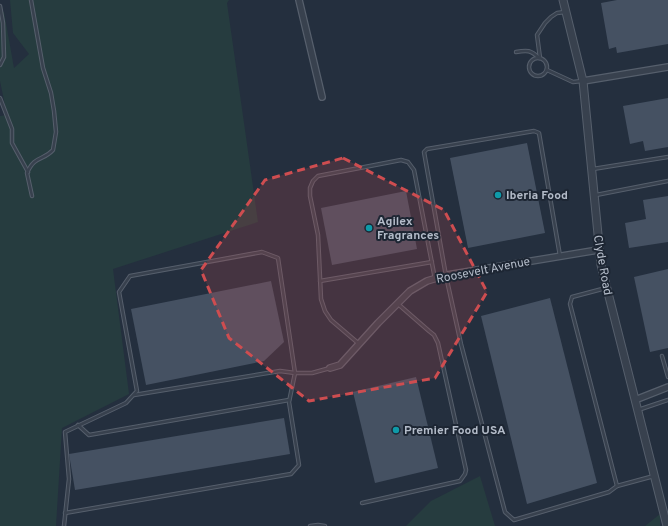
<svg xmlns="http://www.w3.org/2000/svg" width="668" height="526" viewBox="0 0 668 526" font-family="Overpass,sans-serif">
	<rect width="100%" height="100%" fill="#242f3e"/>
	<g fill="#263c3f">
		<polygon points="10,0 229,0 227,3 258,222 113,269 129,394 62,428 56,526 0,526 0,116 7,115 0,81 0,12 4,12 14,68 29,54 13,33"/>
		<polygon points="480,476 495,526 406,526 431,501"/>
		<polygon points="660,514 660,526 645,526"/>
	</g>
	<g fill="#455162">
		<polygon points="617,0 668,0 668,44 617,53 616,47 609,49 601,3"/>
		<polygon points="668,98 668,147 645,151 643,141 630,144 623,106"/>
		<polygon points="527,143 545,233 468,248 450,158"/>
		<polygon points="406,191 417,249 332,265 321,208"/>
		<polygon points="668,196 668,242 629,248 625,223 646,219 643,200"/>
		<polygon points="668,269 668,348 650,352 634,277"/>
		<polygon points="271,281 284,342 264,361 146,385 131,309"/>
		<polygon points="550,298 597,483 527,504 481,316"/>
		<polygon points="416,377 438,468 375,483 353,392"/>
		<polygon points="284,418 290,454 75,490 69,454"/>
	</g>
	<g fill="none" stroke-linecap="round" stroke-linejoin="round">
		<g stroke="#565f6c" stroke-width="4.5">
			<g id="service">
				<path d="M31,0l12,68 8,25 3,18 2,21 -3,18c-10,11 -18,5 -26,23l5,23"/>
				<polyline points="0,6 3,23 4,57 0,65"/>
				<path d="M516,52c11,-2 15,-2 23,6"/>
				<circle cx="538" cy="67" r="9"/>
				<polyline points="540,58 537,35 545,23 551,17 557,13 565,12"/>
				<polyline points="547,70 573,82 582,81"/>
				<polyline points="0,98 12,129 12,143 28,172"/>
				<polyline points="593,169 668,157"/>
				<polyline points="596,195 668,181"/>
				<polyline points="560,256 539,133 534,131 427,149 424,152 446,276 461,344 505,512 514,520 609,492 617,486 570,304 572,297 606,288"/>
				<polyline points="320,281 432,262"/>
				<polyline points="358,343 331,320 325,311 321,299 318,235 310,196 310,188 313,181 318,176 401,160 408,162 414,170 435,279"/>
				<polyline points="662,356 668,377"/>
				<polyline points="638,410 668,400"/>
				<polyline points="78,425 89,435 289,400"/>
				<polyline points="617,486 654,476"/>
				<polyline points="362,503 460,481 465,474 466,470 438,343 434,335 429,331 398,304"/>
				<polyline points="65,513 291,474 299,465 289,402 295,373 280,371 134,395"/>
				<polyline points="64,526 69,479 65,432 126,403 137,391 119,292 130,276 262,252 278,258 295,373 312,373 330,368"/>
				<polyline points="310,526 318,525 325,526"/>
			</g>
		</g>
		<g stroke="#565f6c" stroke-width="8">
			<g id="minor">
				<polyline points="299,0 322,97"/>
				<polyline points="583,81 668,67"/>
				<polyline points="330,368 340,365 378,323 410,291 427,281 447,275 598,250"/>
				<polyline points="635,400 668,387"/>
			</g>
		</g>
		<g stroke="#565f6c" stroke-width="9">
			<polyline id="tertiary" points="563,0 583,81 601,265 667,526"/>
		</g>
		<use href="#service" stroke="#38414e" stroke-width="2.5"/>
		<use href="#minor" stroke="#38414e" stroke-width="5.5"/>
		<use href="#tertiary" stroke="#38414e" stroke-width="7"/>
	</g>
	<path fill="#ce4d50" fill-opacity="0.2" stroke="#ce4d50" stroke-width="3" stroke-dasharray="8 5" stroke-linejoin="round" d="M343,158l101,52 43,82 -52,86 -126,23 -80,-63 -28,-68 64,-90z"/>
	<g fill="#0f9aa8" stroke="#1d2633" stroke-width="1.5">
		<circle cx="498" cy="195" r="4"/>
		<circle cx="369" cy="228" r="4"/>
		<circle cx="396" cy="430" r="4"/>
	</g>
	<g text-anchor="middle" stroke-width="4" stroke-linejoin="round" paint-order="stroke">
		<g font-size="12" font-weight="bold" fill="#b4bcc9" stroke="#1d2633" text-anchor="start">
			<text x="506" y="199">Iberia Food</text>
			<text x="377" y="225">Agilex<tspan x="377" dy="14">Fragrances</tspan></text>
			<text x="404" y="434">Premier Food USA</text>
		</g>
		<g font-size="12" fill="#b4bcc9" stroke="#1d2633">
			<text transform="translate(603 265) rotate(80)" y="4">Clyde Road</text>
			<text transform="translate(483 270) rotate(-11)" y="4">Roosevelt Avenue</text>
		</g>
	</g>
</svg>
